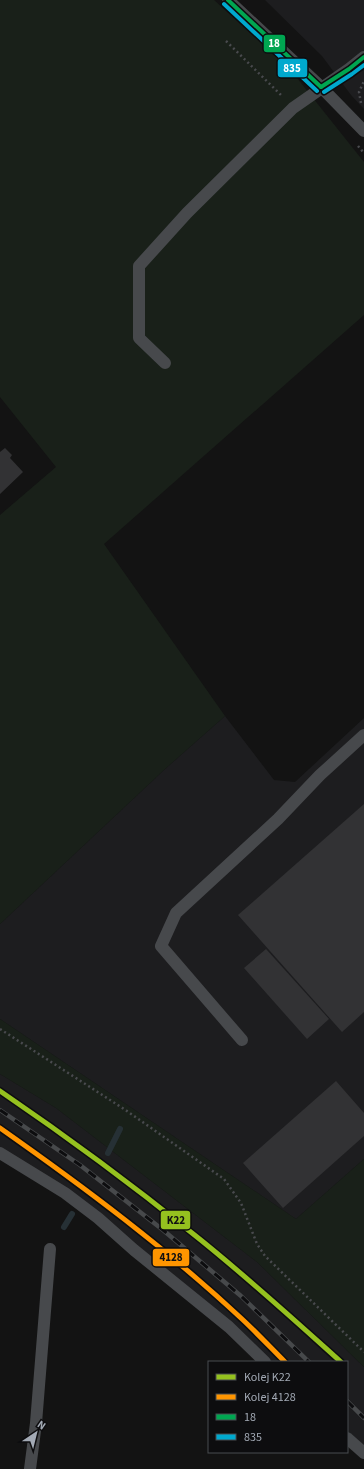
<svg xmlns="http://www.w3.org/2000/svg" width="364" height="1469" viewBox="0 0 364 1469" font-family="'Source Sans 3',sans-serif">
	<rect width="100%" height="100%" fill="#131313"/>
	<g fill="#1d1d1f">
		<polygon points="265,0 364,0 364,109 351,95 322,56"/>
		<polygon points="225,716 274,780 295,782 364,718 364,1159 296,1219 0,1019 0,924 165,769"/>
		<polygon points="0,1074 56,1108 257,1262 364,1367 364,1459 347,1441 347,1362 269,1362 242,1334 0,1150"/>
	</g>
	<g fill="#192019">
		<polygon points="0,0 214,0 289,68 364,162 364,315 104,544 225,716 165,769 0,924 0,515 56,467 0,397"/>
		<polygon points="0,1019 296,1219 364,1159 364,1367 257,1262 56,1108 0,1074"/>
	</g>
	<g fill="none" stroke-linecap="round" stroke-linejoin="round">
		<g stroke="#263035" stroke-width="6">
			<polyline points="108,1153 120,1129"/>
			<polyline points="64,1227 72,1214"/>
		</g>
	</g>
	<g fill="#323234">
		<polygon points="5,448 12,455 10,458 23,472 0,494 0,452"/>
		<polygon points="364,804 364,1012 342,1032 238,915"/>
		<polygon points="266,949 329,1019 307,1039 244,968"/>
		<polygon points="336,1081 364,1113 364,1136 283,1208 243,1163"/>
	</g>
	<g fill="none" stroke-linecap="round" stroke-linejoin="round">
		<g stroke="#494a4e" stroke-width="2.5" stroke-dasharray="2 3" stroke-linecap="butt">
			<polyline points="226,41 282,96"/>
			<polyline points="361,103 359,92 364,81"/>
			<polyline points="358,146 364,153"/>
			<polyline points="0,1029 124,1109 224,1179 241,1203 257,1244 265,1256 364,1352"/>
		</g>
		<g stroke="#47494c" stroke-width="12">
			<polyline points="228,0 321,87 364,131"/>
			<polyline points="165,363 139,338 139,266 187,213 293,108 349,69 364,57"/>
			<polyline points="242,1040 161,946 176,913 278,819 320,775 364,735"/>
			<polyline points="0,1153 65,1193 98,1218 134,1250 229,1327 265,1362"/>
			<polyline points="347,1438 364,1453"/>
			<polyline points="30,1469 36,1423 50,1249"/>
		</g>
		<g stroke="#47494b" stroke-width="4.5">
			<g id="rail">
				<polyline points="0,1110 80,1165 163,1230 241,1296 309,1362"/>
				<polyline points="347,1401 364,1418"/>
			</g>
		</g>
		<use href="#rail" stroke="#0d0d0f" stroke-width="3" stroke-dasharray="9" stroke-linecap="butt"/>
		<g stroke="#0d0d0f" stroke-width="7">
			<g id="bus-1">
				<polyline points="228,0 321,87"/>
				<polyline points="321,87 349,69 364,57"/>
			</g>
		</g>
		<g stroke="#0d0d0f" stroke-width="7">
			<g id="bus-2">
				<polyline points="224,4 317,91"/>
				<polyline points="324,92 352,74 364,65"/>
			</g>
		</g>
		<use href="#bus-1" stroke="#00a651" stroke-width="4"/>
		<use href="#bus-2" stroke="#00a9ce" stroke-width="4"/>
		<g stroke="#0d0d0f" stroke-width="8">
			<path id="rail-1" d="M0,1091c66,45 130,92 192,142 52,41 100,85 149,129"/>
		</g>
		<g stroke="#0d0d0f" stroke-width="8">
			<path id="rail-2" d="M0,1128c84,59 167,121 242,191 15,14 29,29 43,43"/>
		</g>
		<use href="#rail-1" stroke="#95c11f" stroke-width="5"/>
		<use href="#rail-2" stroke="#ff9500" stroke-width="5"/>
	</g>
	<g stroke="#0d0d0f" stroke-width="1.5">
		<rect x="263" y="34" width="23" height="19" rx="4" fill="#00a651"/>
		<rect x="277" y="58" width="31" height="20" rx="4" fill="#00a9ce"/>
		<rect x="160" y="1210" width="31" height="20" rx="4" fill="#95c11f"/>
		<rect x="152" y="1248" width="38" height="19" rx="4" fill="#ff9500"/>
	</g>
	<g font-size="11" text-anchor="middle" font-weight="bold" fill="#fff">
		<text x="274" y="47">18</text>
		<text x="292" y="72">835</text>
	</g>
	<g font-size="11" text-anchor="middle" font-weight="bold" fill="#111">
		<text x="176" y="1224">K22</text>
		<text x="171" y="1261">4128</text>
	</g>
	<rect x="208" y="1361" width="140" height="92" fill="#0d0d0f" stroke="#494c51"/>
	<rect x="216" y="1374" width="20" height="6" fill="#95c11f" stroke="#494c51"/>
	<text x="244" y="1381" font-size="12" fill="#a3aab5">Kolej K22</text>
	<rect x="216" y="1394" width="20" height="6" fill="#ff9500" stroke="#494c51"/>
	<text x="244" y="1401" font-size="12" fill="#a3aab5">Kolej 4128</text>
	<rect x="216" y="1414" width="20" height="6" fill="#00a651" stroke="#494c51"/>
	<text x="244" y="1421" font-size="12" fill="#a3aab5">18</text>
	<rect x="216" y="1434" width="20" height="6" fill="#00a9ce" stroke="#494c51"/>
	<text x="244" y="1441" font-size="12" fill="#a3aab5">835</text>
	<g transform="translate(36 1433) rotate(35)" stroke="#0d0d0f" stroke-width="3" paint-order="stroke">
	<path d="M0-3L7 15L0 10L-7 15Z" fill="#a3aab5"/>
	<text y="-6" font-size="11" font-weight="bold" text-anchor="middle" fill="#a3aab5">N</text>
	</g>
</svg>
